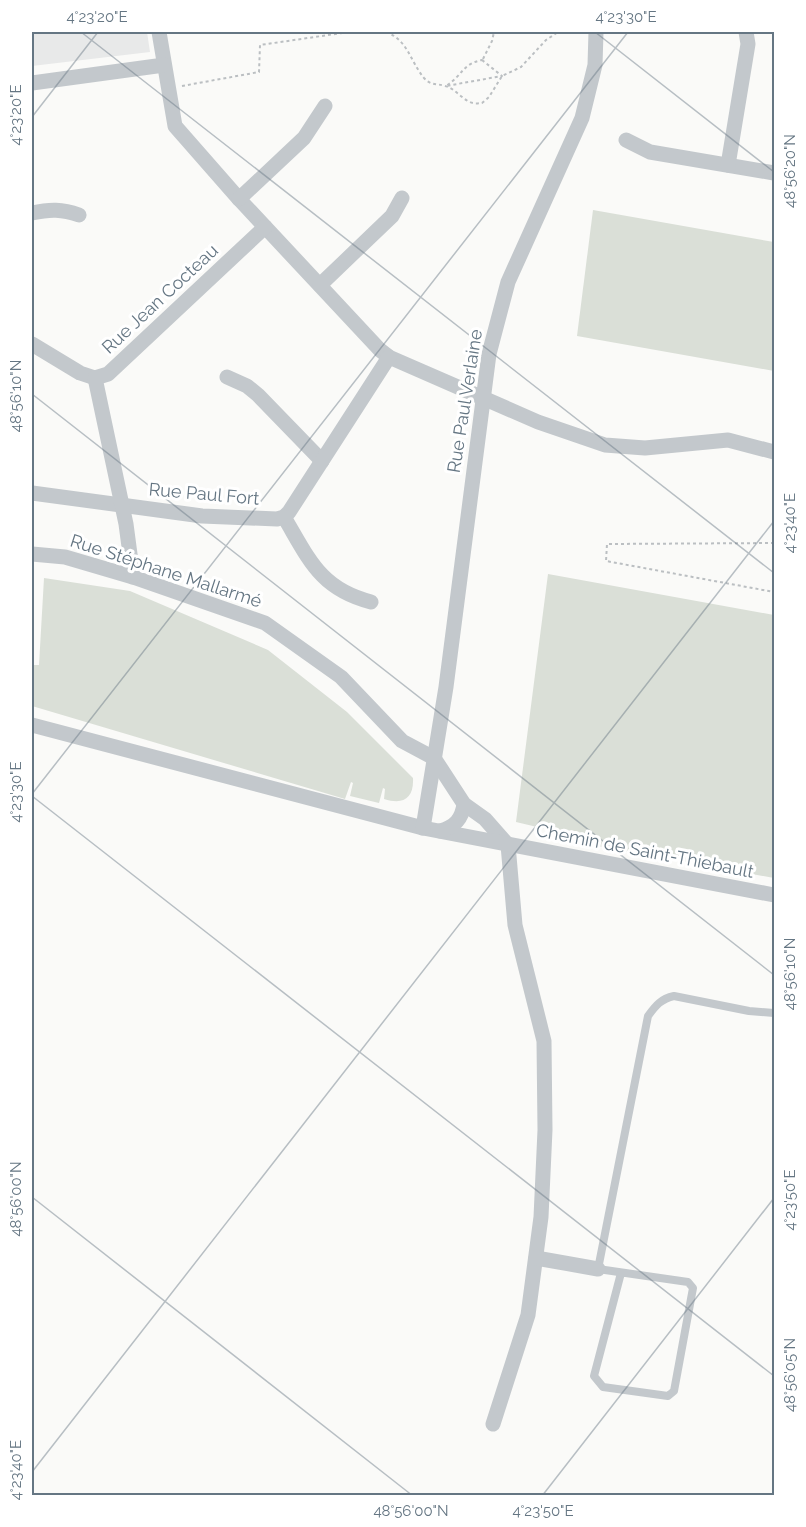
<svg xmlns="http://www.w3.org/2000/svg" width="806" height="1527" viewBox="0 0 806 1527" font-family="Raleway,sans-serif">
	<rect width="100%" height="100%" fill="#fafaf8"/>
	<polygon fill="#e8e9e9" points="32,32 147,32 150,52 32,66"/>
	<g fill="#dadfd7">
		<polygon points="593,210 774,242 774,371 577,336"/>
		<polygon points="548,574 774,615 774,878 553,838 554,831 516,822"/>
		<path d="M44,578l86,13 138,59 79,62 66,66c1,21 -10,27 -29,21l1,-10 -2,-1 -4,15 -29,-7 3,-13 -2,-1 -6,17 -313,-93v-41h7z"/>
	</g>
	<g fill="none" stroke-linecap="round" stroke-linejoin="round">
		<g stroke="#bbbfc2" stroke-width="2" stroke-dasharray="3 3" stroke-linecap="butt">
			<path d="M386,32c22,8 24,29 38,46 7,8 12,5 21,8 10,2 18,15 28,17 3,1 6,0 9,0l7,-6 13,-21 19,-9 25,-27 12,-8"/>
			<polyline points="483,59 492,41 494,32"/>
			<path d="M482,60l20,16 -56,10c17,-11 16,-22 36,-26z"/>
			<polyline points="182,86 259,72 260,45 349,32"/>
			<polyline points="774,543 607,544 606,561 774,592"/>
		</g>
		<path stroke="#c3c8cc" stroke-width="8" d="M621,1273l-27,103 9,11 65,9 6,-5 19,-103 -5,-6 -90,-13 50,-253c8,-11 13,-17 26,-20l75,15 25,2"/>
		<g stroke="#c3c8cc" stroke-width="15">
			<polyline points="159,32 175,126 239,199 380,350 389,357 538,422 605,445 645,448 728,440 774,452"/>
			<polyline points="32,83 164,65"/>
			<polyline points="626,140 650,152 774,173"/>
			<polyline points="728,165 748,44 746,32"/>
			<polyline points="239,199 304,138 325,106"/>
			<path d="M32,213c18,-4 30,-4 47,2"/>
			<polyline points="320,285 392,216 402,198"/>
			<polyline points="32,344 80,373 95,378"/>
			<polyline points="227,377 247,386 258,395 322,461"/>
			<polyline points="32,493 202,516 277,519 284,517 289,512 389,357"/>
			<path d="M284,517c25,42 36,72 87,85"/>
			<polyline points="32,554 65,557 133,577 265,623 341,677 402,741 434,758 464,804 485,819 508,845 515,925 544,1041 545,1130 541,1217 528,1315 493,1424"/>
			<polyline points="133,577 126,524 95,378 108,374 265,227"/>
			<polyline points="32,725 423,828 774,895"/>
			<polyline points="423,828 446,687 489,354 508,282 582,118 595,65 596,32"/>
			<path d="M440,831c15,-4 22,-12 24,-27"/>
			<polyline points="536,1258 598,1269"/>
		</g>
	</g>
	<path fill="none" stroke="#657683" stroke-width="1.5" stroke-opacity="0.45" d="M81,32l693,541M595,32l179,140M32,117l66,-85M32,394l742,581M32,794l596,-762M32,796l742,580M32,1197l381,299M32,1472l742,-951M542,1496l232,-298"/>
	<g text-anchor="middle" stroke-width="6" stroke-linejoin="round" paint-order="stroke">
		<g font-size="18" fill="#657683" stroke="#fff">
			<text transform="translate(160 299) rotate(-43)" y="6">Rue Jean Cocteau</text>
			<text transform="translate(465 401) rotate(-81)" y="6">Rue Paul Verlaine</text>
			<text transform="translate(204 494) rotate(5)" y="6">Rue Paul Fort</text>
			<text transform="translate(166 571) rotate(18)" y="6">Rue Stéphane Mallarmé</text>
			<text transform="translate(645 851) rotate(11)" y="6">Chemin de Saint-Thiebault</text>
		</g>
	</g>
	<rect width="806" height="1527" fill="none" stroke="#ffffff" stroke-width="66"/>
	<rect x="33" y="33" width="740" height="1461" fill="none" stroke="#657683" stroke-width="2"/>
	<g font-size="15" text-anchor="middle" fill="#657683">
		<text x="97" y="22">4°23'20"E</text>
		<text x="626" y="22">4°23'30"E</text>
		<text transform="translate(16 115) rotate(-90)" y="5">4°23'20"E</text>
		<text transform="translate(790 171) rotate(-90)" y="5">48°56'20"N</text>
		<text transform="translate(16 396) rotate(-90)" y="5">48°56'10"N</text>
		<text transform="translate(790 523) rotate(-90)" y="5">4°23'40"E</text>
		<text transform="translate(16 792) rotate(-90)" y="5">4°23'30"E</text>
		<text transform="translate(790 974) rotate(-90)" y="5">48°56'10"N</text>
		<text transform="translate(16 1199) rotate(-90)" y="5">48°56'00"N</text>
		<text transform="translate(790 1200) rotate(-90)" y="5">4°23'50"E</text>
		<text transform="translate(790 1375) rotate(-90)" y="5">48°56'05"N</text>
		<text transform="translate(16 1470) rotate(-90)" y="5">4°23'40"E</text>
		<text x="411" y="1516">48°56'00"N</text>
		<text x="543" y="1516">4°23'50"E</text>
	</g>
</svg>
